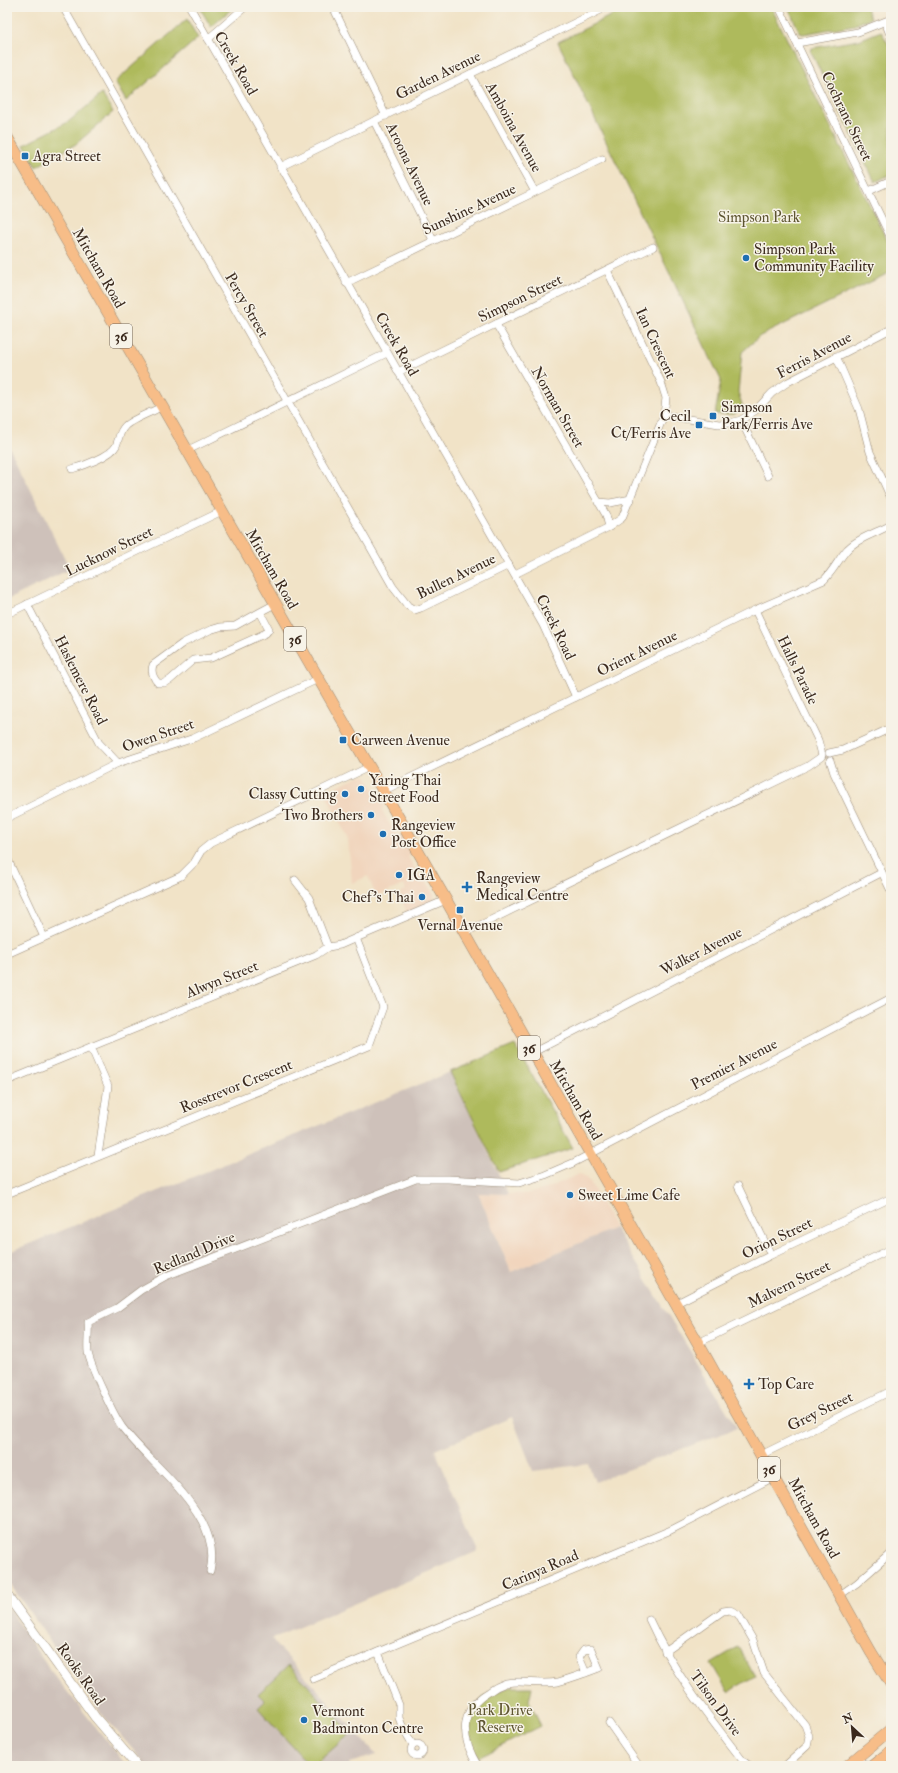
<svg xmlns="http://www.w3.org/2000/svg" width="898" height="1773" viewBox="0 0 898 1773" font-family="'IM FELL Double Pica',serif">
	<rect width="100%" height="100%" fill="#f7f3e8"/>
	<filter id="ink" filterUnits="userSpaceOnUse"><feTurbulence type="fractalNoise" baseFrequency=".025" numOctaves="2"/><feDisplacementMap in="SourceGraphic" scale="8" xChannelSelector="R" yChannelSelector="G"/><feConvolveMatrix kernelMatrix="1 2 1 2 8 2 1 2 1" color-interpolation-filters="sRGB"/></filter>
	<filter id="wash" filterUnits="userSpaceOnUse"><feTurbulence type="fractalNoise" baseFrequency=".012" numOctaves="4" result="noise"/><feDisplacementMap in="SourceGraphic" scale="16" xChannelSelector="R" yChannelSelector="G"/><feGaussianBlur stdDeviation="0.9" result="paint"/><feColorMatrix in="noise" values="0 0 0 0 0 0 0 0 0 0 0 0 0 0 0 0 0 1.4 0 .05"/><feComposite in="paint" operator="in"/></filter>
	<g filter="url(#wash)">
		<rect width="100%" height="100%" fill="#f1e3c7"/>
		<g fill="#f1d5bd">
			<polygon points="360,775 366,776 384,806 382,811 396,835 403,837 412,853 409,854 408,857 418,874 423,875 434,895 434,900 430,903 407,913 400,895 401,892 406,890 404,885 376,896 368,876 352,883 348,839 325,792"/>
			<polygon points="579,1174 582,1175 590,1182 615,1228 511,1272 478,1193 527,1194 546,1189"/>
		</g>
		<g fill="#cec1ba">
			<polygon points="7,442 70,569 7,600"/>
			<polygon points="450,1072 508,1194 478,1193 511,1272 615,1228 737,1428 595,1482 588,1464 533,1471 512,1417 435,1450 478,1551 271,1639 377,1755 349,1763 350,1766 147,1766 101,1713 7,1580 7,1253"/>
			<polygon points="7,1607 50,1670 127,1766 7,1766"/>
		</g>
		<g fill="#aeba5c" stroke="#74723d">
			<polygon points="201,7 234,7 211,27 200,8"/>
			<polygon points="628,7 771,7 891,248 891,272 760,336 742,352 738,392 743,408 734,414 715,414 721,380 558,42"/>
			<polygon points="788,7 866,7 871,18 854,25 803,34 800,33"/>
			<polygon points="187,19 198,38 126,101 115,82"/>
			<polygon points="881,31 891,49 891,174 875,182 811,52 812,48 859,40"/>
			<polygon points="102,94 113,112 76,144 36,167 24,145 68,122"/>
			<polygon points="515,1045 573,1148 499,1172 450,1072"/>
			<polygon points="738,1647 755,1676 728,1692 711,1663"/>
			<polygon points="289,1665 351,1733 313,1766 310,1766 258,1708 265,1701 258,1694"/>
			<polygon points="509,1687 532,1687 529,1701 541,1726 478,1758 469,1735 472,1712 483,1698"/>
		</g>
	</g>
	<g filter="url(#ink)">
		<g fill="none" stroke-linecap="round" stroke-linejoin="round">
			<g stroke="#968672" stroke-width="8">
				<g id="minor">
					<polyline points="63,7 393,587 408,606 415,610 421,608 509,565"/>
					<polyline points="190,7 543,625 576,697"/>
					<polyline points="333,7 386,116"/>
					<polyline points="779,7 891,238"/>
					<polyline points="885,22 891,37"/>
					<polyline points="208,39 245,7"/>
					<polyline points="797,43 858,32 891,19"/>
					<polyline points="470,74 535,192"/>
					<polyline points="374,121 433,240"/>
					<polyline points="280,167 607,7"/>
					<polyline points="869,191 891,181"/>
					<polyline points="346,283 535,192 602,159"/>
					<polyline points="496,324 606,515 609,527"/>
					<polyline points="836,356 859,409 870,452 891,498"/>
					<polyline points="398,372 653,247"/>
					<polyline points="664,415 719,424 730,423 741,420 756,410 772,393 788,382 891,329"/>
					<polyline points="741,420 768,476"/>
					<polyline points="186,451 387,353"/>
					<path d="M72,469c11,-3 39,-13 44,-23 3,-7 3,-14 9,-20 7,-7 27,-14 36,-19"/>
					<polyline points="598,502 610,503 631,499"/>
					<polyline points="515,574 609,527 622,518 664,415 666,398 661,382 607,270"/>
					<polyline points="27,604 99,743 118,763"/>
					<polyline points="755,610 818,740 822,755"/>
					<path d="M260,612l-25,14 -15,1 -10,3 -27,13 -30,22c-2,6 0,13 5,18h6l6,-3 23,-20 18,-2 55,-25 3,-4 -9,-17 15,-8"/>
					<polyline points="7,614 222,511"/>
					<polyline points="829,753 843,750 891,728"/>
					<polyline points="830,760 834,773 891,891"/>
					<path d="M383,791l372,-181 69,-30c9,-9 13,-18 21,-28 10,-13 31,-19 46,-27"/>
					<polyline points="7,818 118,763 194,738 318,679"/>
					<polyline points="7,858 44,937"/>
					<polyline points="295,880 309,898 328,947"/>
					<polyline points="464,933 808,766 821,757"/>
					<polyline points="7,954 181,876 194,863 201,851 211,843 369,767"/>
					<polyline points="91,1047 108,1086 98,1156"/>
					<polyline points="532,1053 881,873"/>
					<polyline points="7,1081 316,955 328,947 340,945 356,938 446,900"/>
					<polyline points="738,1186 771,1255"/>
					<polyline points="7,1194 369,1046 383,1007 356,938"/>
					<polyline points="675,1304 771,1255 891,1198"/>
					<polyline points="698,1343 891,1249"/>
					<polyline points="761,1455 891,1391"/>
					<path d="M210,1571c14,-56 -58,-104 -88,-144 -8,-11 -32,-62 -34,-75 -1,-9 1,-20 0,-30l29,-14 24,-18 25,-14 250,-97h32l71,4 26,-8 28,-12 318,-165"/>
					<polyline points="840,1595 857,1583 891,1553"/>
					<path d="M649,1619c24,53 59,97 94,142l7,5"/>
					<polyline points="378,1652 399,1705 399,1718 403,1728 413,1745"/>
					<polyline points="665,1652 723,1611 730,1610 738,1614 753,1640 764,1673 805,1725 809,1736 807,1746 785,1766"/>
					<polyline points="313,1679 671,1530 774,1477"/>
					<polyline points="609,1723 639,1766"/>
					<circle cx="417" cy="1750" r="6"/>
					<polyline points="857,1758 866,1766"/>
					<path d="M478,1766c-17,-27 -20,-56 11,-74 5,-4 11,-7 17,-9 17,-3 34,2 52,-1 14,-4 28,-9 41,-14l-8,-19 -7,1 -5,7 7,16"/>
				</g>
			</g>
			<g stroke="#968672" stroke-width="10">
				<polyline id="tertiary" points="7,1595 95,1717 137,1766"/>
			</g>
			<g stroke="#968672" stroke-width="12">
				<g id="primary">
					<polyline points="7,137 446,900 698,1343 871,1652 891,1684"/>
					<polyline points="847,1766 891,1729"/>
					<polyline points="872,1766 891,1751"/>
				</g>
			</g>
			<use href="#minor" stroke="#fff" stroke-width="7"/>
			<use href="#tertiary" stroke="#fff" stroke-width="9"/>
			<use href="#primary" stroke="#f7bd88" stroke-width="11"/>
		</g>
	</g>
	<g fill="#1f6fb2" stroke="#f7f3e8" stroke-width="1.5">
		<rect x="21" y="152" width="8" height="8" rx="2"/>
		<circle cx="746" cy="258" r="4"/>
		<rect x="709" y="412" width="8" height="8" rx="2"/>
		<rect x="695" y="421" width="8" height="8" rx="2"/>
		<rect x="339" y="736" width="8" height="8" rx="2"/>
		<circle cx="361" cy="789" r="4"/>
		<circle cx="345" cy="794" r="4"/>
		<circle cx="371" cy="815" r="4"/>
		<circle cx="383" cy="834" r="4"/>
		<circle cx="399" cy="875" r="4"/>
		<path d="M465 881h4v4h4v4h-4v4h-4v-4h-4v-4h4z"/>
		<circle cx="422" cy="897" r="4"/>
		<rect x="456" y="906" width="8" height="8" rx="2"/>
		<circle cx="570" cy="1195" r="4"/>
		<path d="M747 1378h4v4h4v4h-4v4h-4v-4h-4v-4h4z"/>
		<circle cx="304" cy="1720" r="4"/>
	</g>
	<g text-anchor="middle" stroke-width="3" stroke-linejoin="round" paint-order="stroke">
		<g fill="#f7f3e8" stroke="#73665b" stroke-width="1">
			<rect x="110" y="324" width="22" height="24" rx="3"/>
			<rect x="284" y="627" width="22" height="24" rx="3"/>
			<rect x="518" y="1036" width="22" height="24" rx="3"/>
			<rect x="758" y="1457" width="22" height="24" rx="3"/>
		</g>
		<g font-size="14" font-weight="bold" fill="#3b2a1e">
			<text x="121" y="341">36</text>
			<text x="295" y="644">36</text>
			<text x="529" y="1053">36</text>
			<text x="769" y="1474">36</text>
		</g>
		<g font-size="15" fill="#3b2a1e" stroke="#f7f3e8">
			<text transform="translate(236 63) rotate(60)" y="5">Creek Road</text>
			<text transform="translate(438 75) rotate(-26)" y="5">Garden Avenue</text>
			<text transform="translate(847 116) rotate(64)" y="5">Cochrane Street</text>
			<text transform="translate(514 127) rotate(61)" y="5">Amboina Avenue</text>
			<text transform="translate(410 164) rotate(64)" y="5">Aroona Avenue</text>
			<text transform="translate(469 209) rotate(-25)" y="5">Sunshine Avenue</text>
			<text transform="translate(99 268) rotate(60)" y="5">Mitcham Road</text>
			<text transform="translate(520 298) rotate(-26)" y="5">Simpson Street</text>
			<text transform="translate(247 305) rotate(60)" y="5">Percy Street</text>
			<text transform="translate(656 343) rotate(65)" y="5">Ian Crescent</text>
			<text transform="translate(397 344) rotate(60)" y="5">Creek Road</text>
			<text transform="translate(814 355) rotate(-28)" y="5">Ferris Avenue</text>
			<text transform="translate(558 407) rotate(60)" y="5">Norman Street</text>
			<text transform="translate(109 551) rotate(-26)" y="5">Lucknow Street</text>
			<text transform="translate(272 569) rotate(60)" y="5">Mitcham Road</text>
			<text transform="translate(456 576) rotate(-26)" y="5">Bullen Avenue</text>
			<text transform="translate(556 627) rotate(64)" y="5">Creek Road</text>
			<text transform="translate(637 653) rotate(-26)" y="5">Orient Avenue</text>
			<text transform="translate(798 670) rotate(64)" y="5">Halls Parade</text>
			<text transform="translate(81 680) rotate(63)" y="5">Haslemere Road</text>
			<text transform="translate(158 735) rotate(-19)" y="5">Owen Street</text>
			<text transform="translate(701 951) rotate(-27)" y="5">Walker Avenue</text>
			<text transform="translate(222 979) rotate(-22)" y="5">Alwyn Street</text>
			<text transform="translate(734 1064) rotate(-27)" y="5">Premier Avenue</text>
			<text transform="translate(236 1086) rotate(-22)" y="5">Rosstrevor Crescent</text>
			<text transform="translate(576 1100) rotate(60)" y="5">Mitcham Road</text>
			<text transform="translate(777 1238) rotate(-26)" y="5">Orion Street</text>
			<text transform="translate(194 1253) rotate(-23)" y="5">Redland Drive</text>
			<text transform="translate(789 1284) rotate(-26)" y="5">Malvern Street</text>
			<text transform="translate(820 1411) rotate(-26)" y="5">Grey Street</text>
			<text transform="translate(814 1518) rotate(61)" y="5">Mitcham Road</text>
			<text transform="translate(540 1570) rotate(-23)" y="5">Carinya Road</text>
			<text transform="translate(81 1674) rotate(55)" y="5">Rooks Road</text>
			<text transform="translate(716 1703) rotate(54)" y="5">Tilson Drive</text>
		</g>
		<g font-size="15" fill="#3b2a1e" stroke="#f7f3e8" text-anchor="start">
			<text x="33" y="161">Agra Street</text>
			<text x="754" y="254">Simpson Park<tspan x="754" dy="17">Community Facility</tspan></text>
			<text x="721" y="412">Simpson<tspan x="721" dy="17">Park/Ferris Ave</tspan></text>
			<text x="691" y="421" text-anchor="end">Cecil<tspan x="691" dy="17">Ct/Ferris Ave</tspan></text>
			<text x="351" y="745">Carween Avenue</text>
			<text x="369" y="785">Yaring Thai<tspan x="369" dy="17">Street Food</tspan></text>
			<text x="337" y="799" text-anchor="end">Classy Cutting</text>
			<text x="363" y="820" text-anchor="end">Two Brothers</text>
			<text x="391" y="830">Rangeview<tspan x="391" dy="17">Post Office</tspan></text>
			<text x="407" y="880">IGA</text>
			<text x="476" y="883">Rangeview<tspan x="476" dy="17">Medical Centre</tspan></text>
			<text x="414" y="902" text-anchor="end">Chef's Thai</text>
			<text x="460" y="930" text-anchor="middle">Vernal Avenue</text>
			<text x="578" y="1200">Sweet Lime Cafe</text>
			<text x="758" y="1389">Top Care</text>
			<text x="312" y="1716">Vermont<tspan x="312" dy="17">Badminton Centre</tspan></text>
		</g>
		<g font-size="15" fill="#5e5531" stroke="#f7f3e8">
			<text x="759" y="222">Simpson Park</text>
			<text x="500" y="1715">Park Drive<tspan x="500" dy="17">Reserve</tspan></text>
		</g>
	</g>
	<rect width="898" height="1773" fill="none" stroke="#f7f3e8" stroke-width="24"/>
	<g transform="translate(852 1727) rotate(334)" stroke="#f7f3e8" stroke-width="3" paint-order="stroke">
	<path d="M0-3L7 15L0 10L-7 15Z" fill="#3b2a1e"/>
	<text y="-6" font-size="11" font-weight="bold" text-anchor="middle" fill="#3b2a1e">N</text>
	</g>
</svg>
